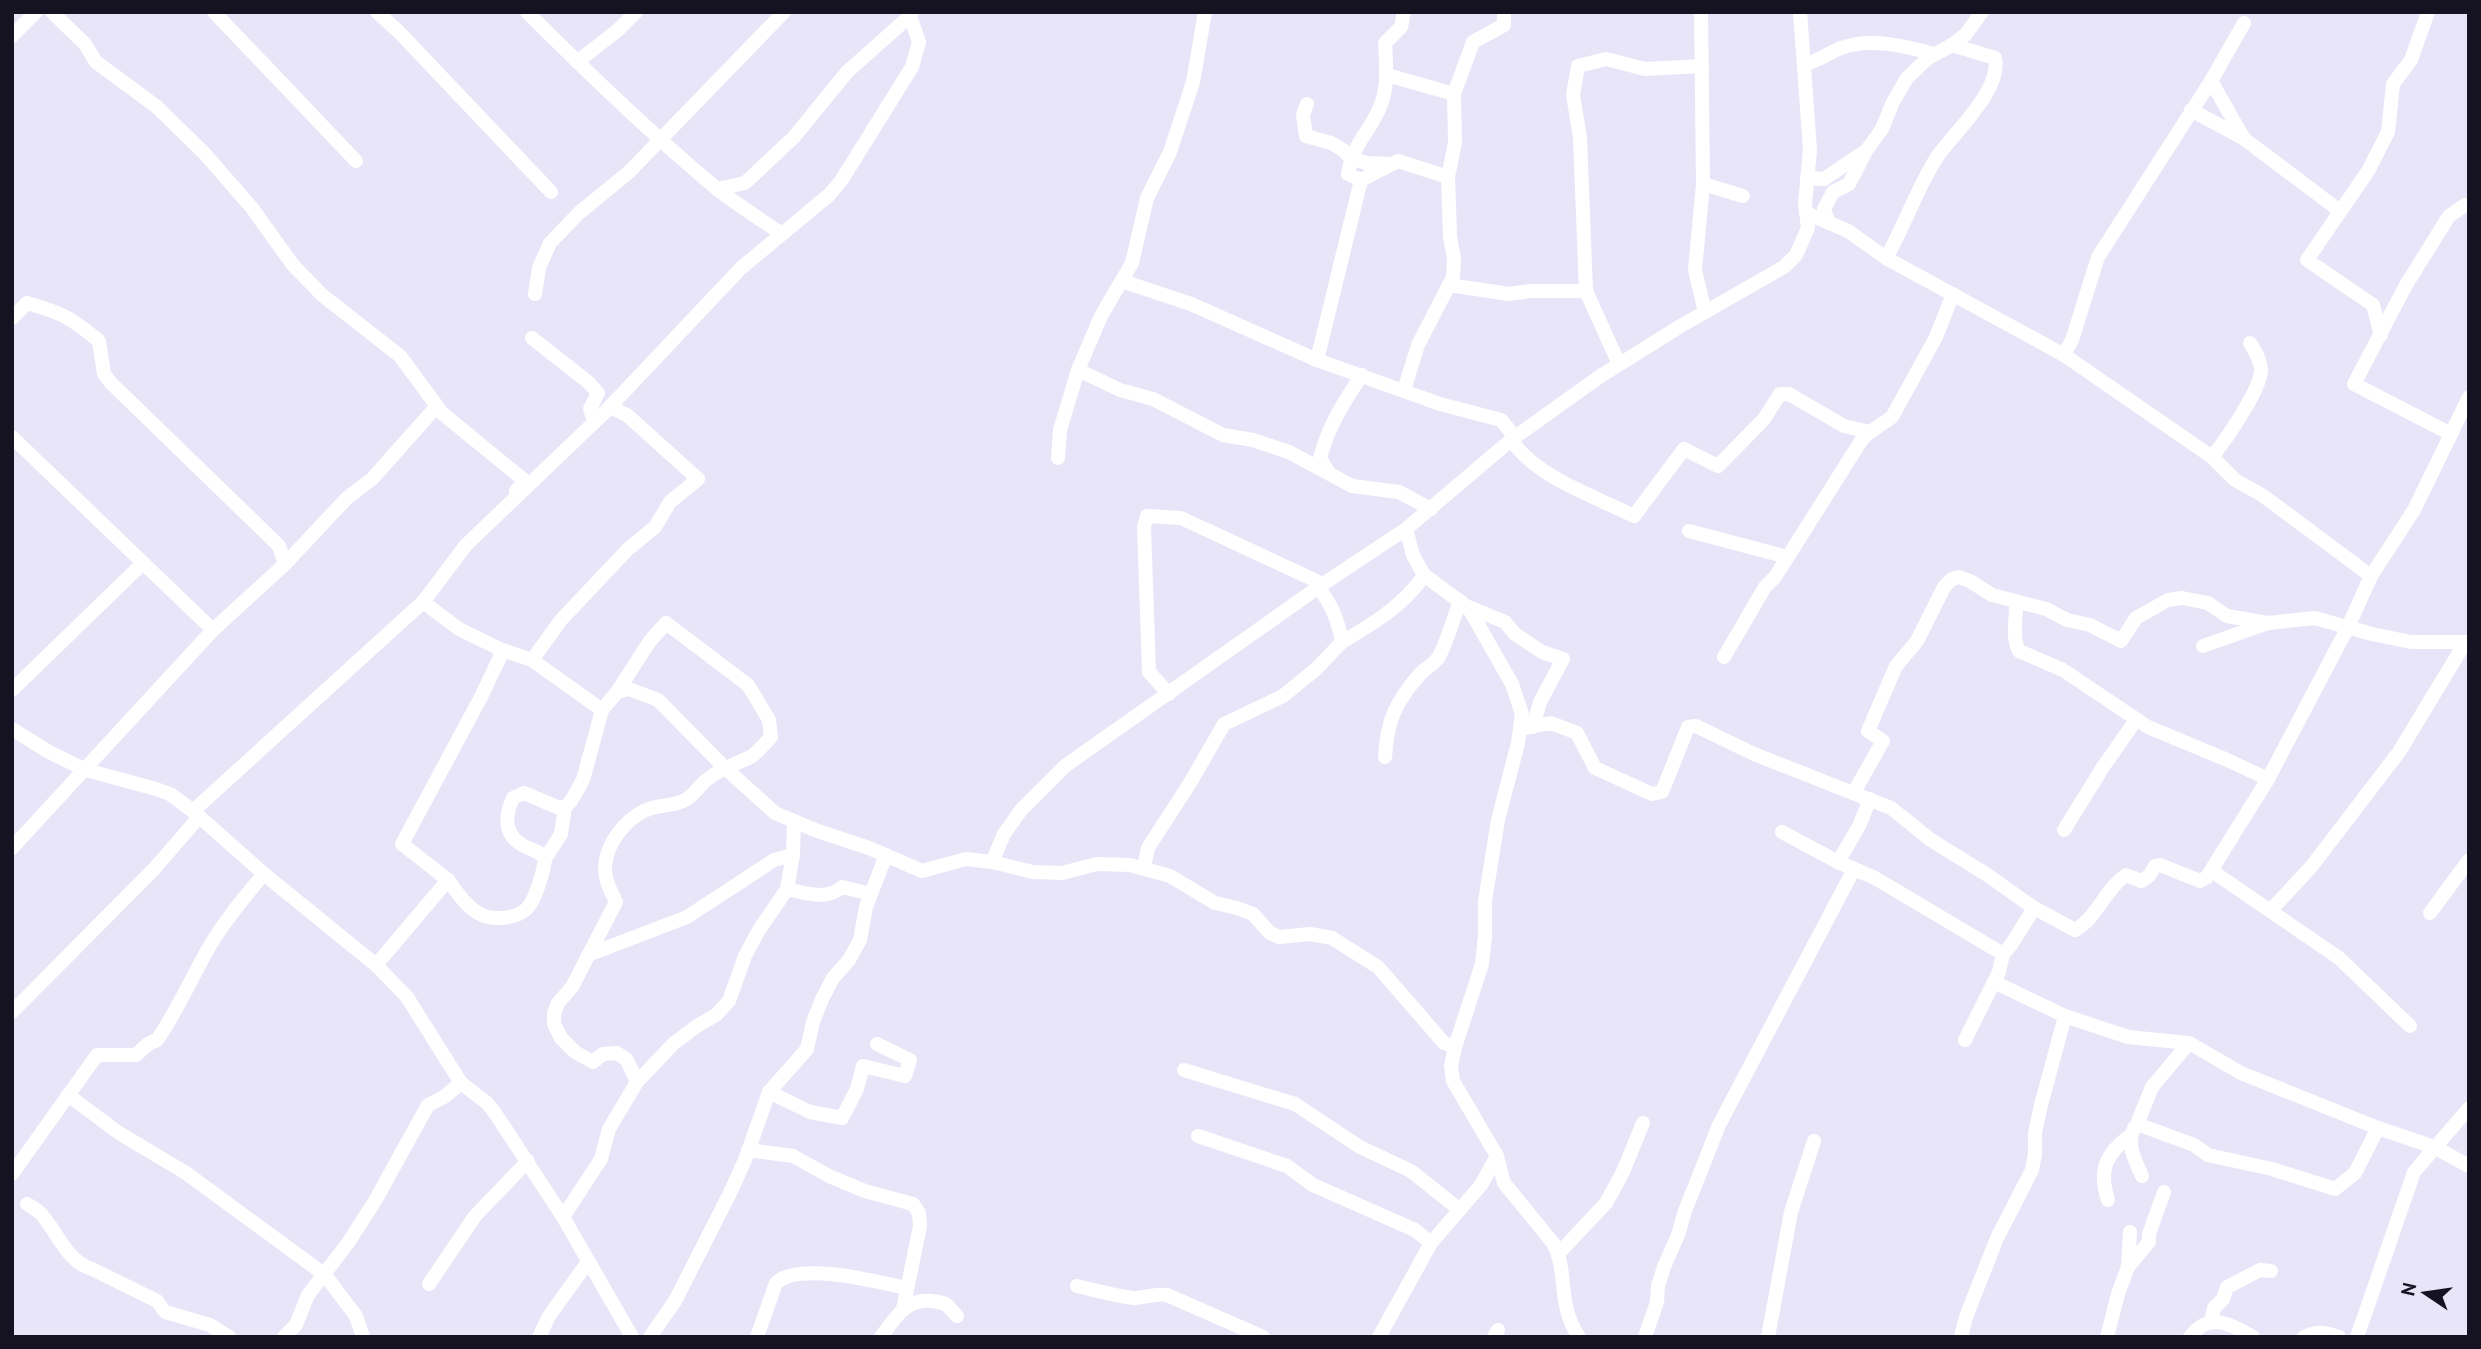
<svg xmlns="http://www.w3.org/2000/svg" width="2481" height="1349" viewBox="0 0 2481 1349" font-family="'PT Sans',sans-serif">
	<rect width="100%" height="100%" fill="#e8e5f8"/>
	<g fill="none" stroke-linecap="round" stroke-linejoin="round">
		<g stroke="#fff" stroke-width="14">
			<polyline points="52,12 85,44 96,62 157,107 205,154 252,208 293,265 322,295 400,356 442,413 525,481 516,491"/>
			<polyline points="214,12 356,161"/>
			<polyline points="377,12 399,32 551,192"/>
			<path d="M527,12c61,61 123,121 189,176 20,16 44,31 66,46"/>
			<polyline points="1701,12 1703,184 1695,270 1705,312"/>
			<polyline points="12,36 36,12"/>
			<polyline points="1952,45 1966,34 1982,12"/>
			<polyline points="577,62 618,30 636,12"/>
			<path d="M1805,64c14,-3 23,-11 36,-16 29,-11 64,-2 93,6"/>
			<polyline points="1387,75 1454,94"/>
			<polyline points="2211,81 2243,137"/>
			<polyline points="1307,104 1303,115 1306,136 1331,143 1343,150 1351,158 1366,163 1391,164"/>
			<polyline points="2191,110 2243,138 2340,211"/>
			<polyline points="1807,178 1824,179 1864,152"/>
			<path d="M1361,180l-13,-6c5,-31 20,-39 31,-65 10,-20 7,-45 6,-66l16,-16 3,-15"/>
			<polyline points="1703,184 1743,196"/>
			<polyline points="718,189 745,183 794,137 847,72 910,16"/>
			<polyline points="1806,213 1848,231 1886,258 2064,355 2212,457 2235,480 2262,495 2371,576"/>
			<path d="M1829,223l-5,-14 9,-17 16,-8 17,-33 16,-22 11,-27 14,-24 21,-20 24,-13 43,13c7,32 -40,73 -58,99 -20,31 -32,68 -51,101"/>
			<polyline points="1122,281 1191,304 1317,360 1440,404 1501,420 1515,437"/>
			<polyline points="1449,285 1509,294 1531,291 1586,291"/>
			<polyline points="535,294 539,268 550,243 579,213 629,172 784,12"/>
			<path d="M12,318l15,-15c35,10 43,14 72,38l5,33 7,9 163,158 5,5 6,18"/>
			<polyline points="2381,335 2373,305 2307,260 2368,171 2388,132 2393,84 2411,60 2428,12"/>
			<polyline points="532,338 588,382 598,393 590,409 594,421"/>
			<polyline points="2064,355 2072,340 2098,257 2211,81 2244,23"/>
			<polyline points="1317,360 1361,180 1398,161 1448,177"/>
			<polyline points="1619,364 1586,291 1580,138 1573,95 1578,66 1606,59 1645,69 1702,66"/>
			<polyline points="1078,370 1120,390 1153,399 1223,435 1253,440 1289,452 1352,486 1399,492 1431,509"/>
			<polyline points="1404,390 1418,345 1453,277 1454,258 1450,237 1448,177 1455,142 1454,94 1473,42 1504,25 1504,12"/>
			<polyline points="2451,434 2354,384 2406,285 2449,216 2465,205"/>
			<polyline points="12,437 213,630"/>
			<path d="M1511,440c28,39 81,55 123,76l50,-67 34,17 46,-47 16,-25h9l55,32 26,6"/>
			<path d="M2212,457c13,-16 50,-69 49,-88 -1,-10 -6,-18 -11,-26"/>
			<polyline points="1058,458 1060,430 1078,370 1101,316 1132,263 1147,198 1170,152 1193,82 1205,12"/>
			<path d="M1329,473l-9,-15c8,-31 24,-57 42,-83"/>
			<polyline points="1406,529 1413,555 1424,575 1466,606 1471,612 1512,684 1522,714 1518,743 1498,820 1485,901 1485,936 1482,964 1455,1047"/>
			<polyline points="1689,531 1788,557"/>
			<path d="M2016,601c1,17 -5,36 3,50l44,19 85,57 77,32 43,20"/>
			<polyline points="423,602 459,629 500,649 500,657 481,697 402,844 448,880"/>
			<polyline points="1466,606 1505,622 1515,634 1542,652 1563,659 1540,702 1533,727"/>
			<path d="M1342,642c29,-17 64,-38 82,-67"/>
			<polyline points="2203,646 2268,623 2315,618 2372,634 2411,642 2469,642"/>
			<polyline points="500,649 532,660 602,710"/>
			<polyline points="1724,657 1765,587 1775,577 1861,441 1866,435 1892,417 1936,337 1953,294"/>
			<polyline points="532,660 561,620 628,549 655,527 670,502 698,479 627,415 610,407"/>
			<polyline points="12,690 142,564"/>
			<path d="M617,692l33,-51 16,-18 82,62 21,35 2,17c-6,6 -12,14 -19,19 -15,8 -30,12 -43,22 -9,6 -14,17 -24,22 -12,7 -27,4 -41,11 -20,10 -37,32 -39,55 -1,13 6,25 11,36l-44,85 -14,16 -4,11v10l7,14 14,14 18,10 10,-8 14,-1 10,7 10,22"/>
			<polyline points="1169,694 1149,672 1144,527 1147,516 1181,518 1323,584"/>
			<polyline points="12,729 49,752 86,770 156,789 170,794 193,811 264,874 376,965 407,997 461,1083 487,1103 495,1113 563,1217 632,1337"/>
			<polyline points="1520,729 1551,723 1577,733 1595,768 1652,794 1662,792 1688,727 1696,726 1754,754 1891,808 1931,840 1989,876 2034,908 2011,945 2003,954 1999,972 1965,1040"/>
			<path d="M1385,757c2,-37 11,-56 36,-84 5,-5 13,-9 17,-15 8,-12 16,-42 22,-57"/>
			<polyline points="1854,792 1883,741 1868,731 1896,666 1917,641 1944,587 1952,579 1959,577 1970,581 1992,595 2046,609 2067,620 2090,625 2121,641 2136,618 2168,600 2182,598 2208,603 2227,616 2268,623"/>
			<polyline points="193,811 423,602 466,545 605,412 741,268 829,195 841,181 912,67 919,42 910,16 912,12"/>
			<polyline points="2064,830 2103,767 2136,720"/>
			<polyline points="1782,832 1838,862 1875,878 2003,954"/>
			<polyline points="12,848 213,630 285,564 347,498 372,479 437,406"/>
			<polyline points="545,859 561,834 565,807"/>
			<polyline points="992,862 1004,834 1021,810 1065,766 1323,584 1406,529 1511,440 1599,377 1679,327 1784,267 1796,255 1808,228 1805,203 1810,150 1800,12"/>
			<polyline points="1838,862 1859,826 1870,799"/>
			<path d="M1144,867l4,-19 42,-65 34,-59 59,-28 33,-27 26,-27c-4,-22 -10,-37 -24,-55"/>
			<polyline points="2212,871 2339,958 2410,1026"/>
			<path d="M787,889c19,4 39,12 55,-2l29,7"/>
			<path d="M2034,908l41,22c22,-12 30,-41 51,-55l15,6 8,-5 6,-10 5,-1 40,16 7,-4 61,-98 80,-152 23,-51 43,-66 55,-113"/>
			<polyline points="2271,910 2311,867 2399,752 2465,643"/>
			<polyline points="2430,913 2469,860"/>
			<polyline points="588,955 687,917 774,860 793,855"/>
			<path d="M376,965l72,-85c9,12 17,25 30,33 13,8 41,7 51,-7 7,-9 15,-36 16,-47 -5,-8 -11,-8 -19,-12 -22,-10 -22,-30 -13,-49l11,-5 33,14h8l6,-6 12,-21 19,-70 15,-18 12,-3 29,11 66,67 51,46 40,17 54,18 53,23 44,-12 26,3 41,10 29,1 35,-9 33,1 40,11 45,27 22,5 16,6 17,19 9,4 31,-3 22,4 46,29 66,76 11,4 -4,19 2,15 44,75 7,27 49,60c16,29 3,60 26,94"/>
			<polyline points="1994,982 2065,1016 2128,1037 2189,1043 2241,1073 2378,1128 2434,1147 2469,1166"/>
			<polyline points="12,1012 154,869 199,817"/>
			<polyline points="2189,1043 2152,1087 2137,1124 2194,1145 2208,1155 2272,1169 2335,1189 2355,1173 2378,1128"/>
			<polyline points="1184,1070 1295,1104 1360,1147 1411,1171 1460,1210"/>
			<polyline points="769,1092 810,1112 842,1118 857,1089 863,1066 905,1076 910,1060 877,1044"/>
			<polyline points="68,1095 119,1133 186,1173 325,1275 356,1316 363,1337"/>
			<path d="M2134,1128c-8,17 1,32 8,48"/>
			<polyline points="1198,1136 1287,1166 1313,1185 1415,1230 1431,1243"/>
			<polyline points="748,1150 793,1156 829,1176 865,1191 913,1204 919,1213 920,1226 903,1309"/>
			<path d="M12,1174l85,-119h39l12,-11 9,-4c21,-30 35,-64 54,-96 15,-25 34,-48 53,-70"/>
			<path d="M2108,1200c-10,-30 -2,-47 23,-65"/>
			<path d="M27,1204c7,4 14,8 18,15 14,17 24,44 47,50l65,32 8,11 45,13 19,12"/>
			<polyline points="563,1217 601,1159 609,1129 637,1082 673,1044 697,1026 716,1015 729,1001 745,956 759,930 787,889 793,855 794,821"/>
			<polyline points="1559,1253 1606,1203 1622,1174 1643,1123"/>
			<polyline points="2128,1267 2130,1232"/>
			<polyline points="429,1284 475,1216 528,1161"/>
			<path d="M1077,1286c18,4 37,10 56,12 11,0 22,-5 34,-3l96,42"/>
			<polyline points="2211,1321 2214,1308 2223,1299 2227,1287 2260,1270 2271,1271"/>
			<polyline points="284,1337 296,1325 308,1295 348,1243 375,1201 428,1105 444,1097 461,1083"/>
			<polyline points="539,1337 549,1316 588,1262"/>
			<polyline points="650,1337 675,1301 729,1195 745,1160 769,1092 807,1049 813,1022 822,999 833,978 849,960 860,940 866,907 886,855"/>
			<path d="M757,1337l19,-54c22,-22 102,-1 131,5"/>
			<path d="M881,1337c19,-26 30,-44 65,-33l11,12"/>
			<polyline points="1379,1337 1431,1243 1481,1185 1497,1156"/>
			<polyline points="1494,1337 1498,1330"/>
			<polyline points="1645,1337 1657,1302 1658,1286 1664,1267 1678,1235 1685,1211 1719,1125 1854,869"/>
			<polyline points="1768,1337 1791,1212 1814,1141"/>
			<polyline points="1961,1337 1966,1317 1997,1238 2032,1170 2035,1154 2035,1133 2040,1109 2065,1016"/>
			<polyline points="2107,1337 2118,1294 2128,1267 2149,1242 2149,1234 2164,1192"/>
			<path d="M2190,1337c20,-26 39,-13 63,0"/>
			<path d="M2304,1337c13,-6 22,-5 35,0"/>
			<polyline points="2357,1337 2414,1172 2469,1108"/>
		</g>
	</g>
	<rect width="2481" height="1349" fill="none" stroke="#151222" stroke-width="28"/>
	<g transform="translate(2425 1293) rotate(283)" stroke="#e8e5f8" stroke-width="5" paint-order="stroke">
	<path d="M0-5L12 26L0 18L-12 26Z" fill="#151222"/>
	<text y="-10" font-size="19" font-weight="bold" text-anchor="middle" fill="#151222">N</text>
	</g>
</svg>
